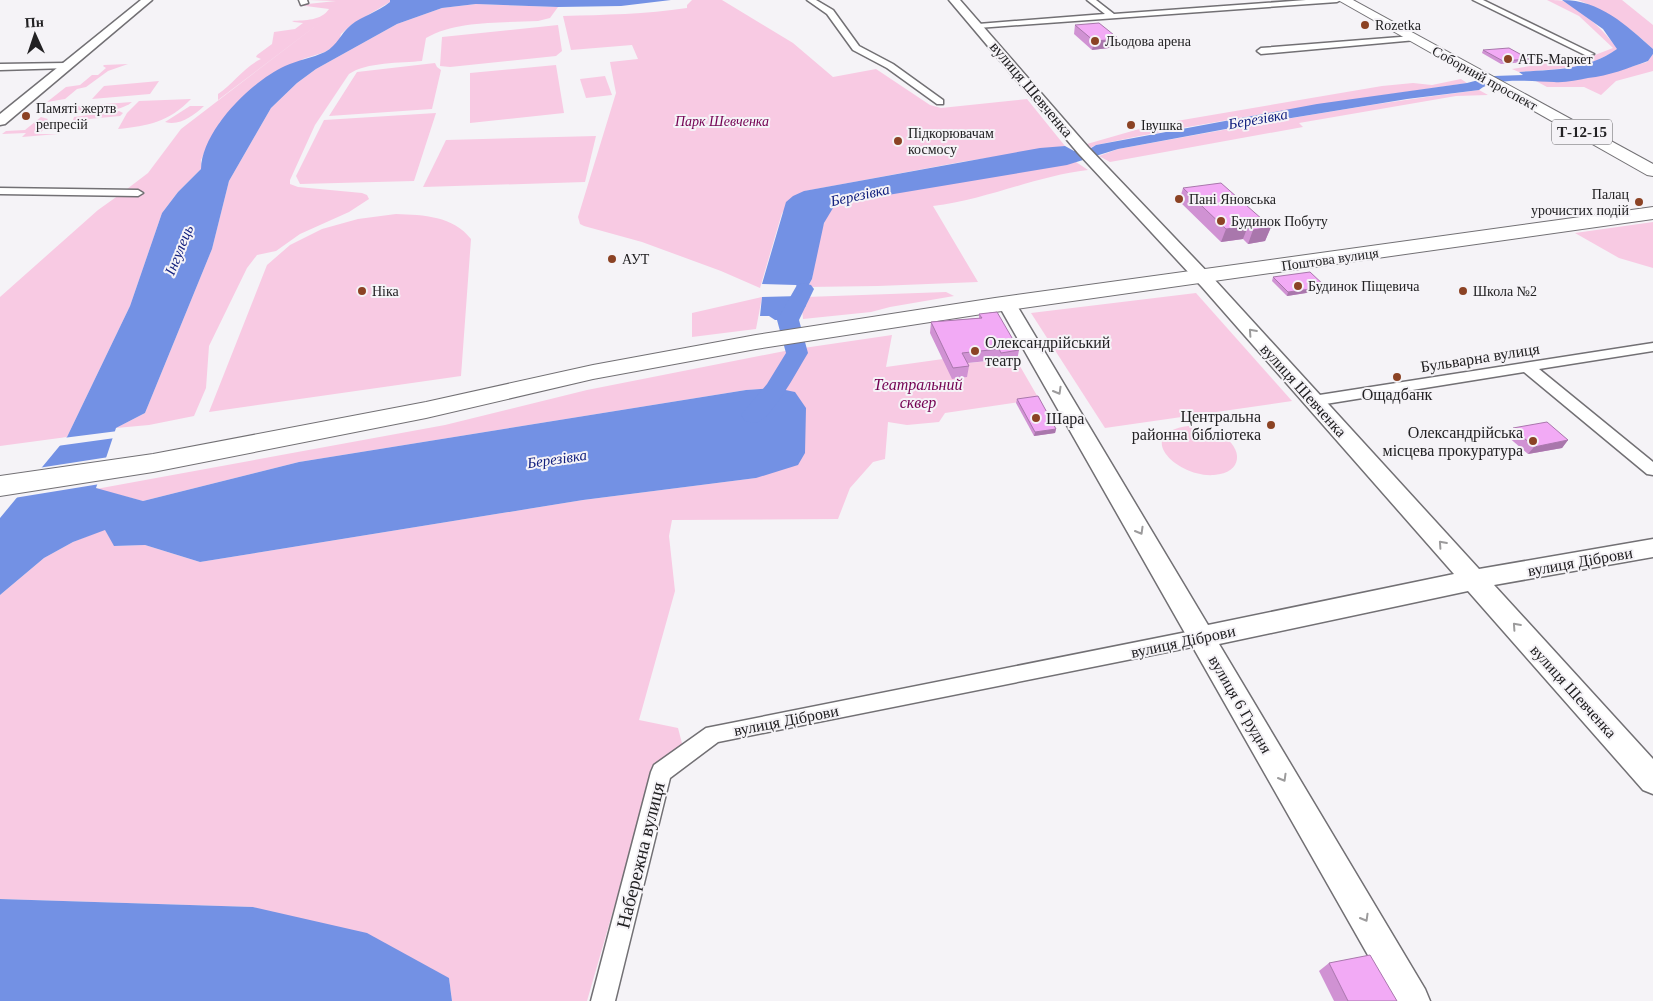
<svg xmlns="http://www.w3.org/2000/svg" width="1653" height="1001" viewBox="0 0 1653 1001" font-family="Georgia,serif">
	<rect width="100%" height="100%" fill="#f5f3f7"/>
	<g fill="#f8cae3">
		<path d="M308,0h82v2l-39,23 -10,9 -2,8 -5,4 -9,6 -22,7 -83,63 -15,29 -4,9v9l-23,23 -16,21 -32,93 -63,131 -67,9v-149l98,-87 21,-15 24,-1 2,-2 -18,-3 21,-16 33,-44 145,-111 -108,82v-6c15,-10 26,-27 43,-35l-5,-2 1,-2 15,-11 2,-12 21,-3 8,-6 -9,-1 -2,-1c13,-1 29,0 37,-12l-31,-4 38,-4z"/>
		<path d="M692,0h30l71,43 40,34 43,-8 54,36 11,3 86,-9 38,47 -104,16 -156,29 -23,22 -22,75 -39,-17 -79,-29 -58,-16 -4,-2 -2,-7 38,-124 -6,-31 28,-3 -6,-14 -61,5 -8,-34c42,-1 83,-2 124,-8v-3z"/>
		<path d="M1547,0c5,0 12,0 16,1 22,11 40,29 55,48 -32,21 -62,20 -99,23l-7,-3 83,-14 18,-7 -34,-32z"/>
		<path d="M1578,0h44l31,25v24c-26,-24 -42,-35 -75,-49z"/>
		<path d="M476,4l82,3 -8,11 -12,3c-35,2 -81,-1 -112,17l-4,23c-21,2 -56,1 -73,13l-34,51 -25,55v4l8,3 64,6 5,2 2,4 -20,13 -49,22 -24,17 -19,4 -10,13 -38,78 -3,42 -12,28 -45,9 -33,3 29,-15 67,-164 17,-68 42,-73 26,-25 19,-14 81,-45 45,-16z"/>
		<polygon points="558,25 562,51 556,56 450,67 440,66 442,37"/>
		<path d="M1653,54v17l-37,10 -15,14 -17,-8h-37l-13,-7c40,5 75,-7 113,-18z"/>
		<polygon points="435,63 437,67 441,70 432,109 329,116 357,72"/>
		<polygon points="128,64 108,71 86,87 77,89 65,99 47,102 66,87 80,85 92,75 98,75 106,68 103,66 104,65"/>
		<polygon points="556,65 564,113 470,123 470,73"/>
		<polygon points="605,76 612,95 586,98 580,79"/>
		<path d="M1461,79l6,4c-124,18 -248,36 -371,62l-6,3 -3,-4 66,-19 229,-39 31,-3 19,2z"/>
		<polygon points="159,81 150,94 92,99 104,86"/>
		<path d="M1479,90l9,5 -32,1 -157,27 4,4 -193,35 -11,-6 19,-7c120,-22 240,-44 361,-59z"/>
		<path d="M191,99c-22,23 -43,27 -73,30l9,-16 12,-12z"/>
		<path d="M132,102c-13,11 -42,11 -59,7l4,-3z"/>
		<path d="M190,106h14c-11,10 -24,20 -39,16z"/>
		<polygon points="119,111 123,113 120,116 79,120 77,122 73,120 74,117"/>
		<polygon points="436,113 414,181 300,184 296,176 324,120"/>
		<polygon points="41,117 48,119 45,122 50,123 39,134 58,134 22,137 26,133 2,134 6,131 25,130"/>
		<polygon points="596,136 585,182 423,187 446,140"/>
		<path d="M1076,162l12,8c-53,6 -102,30 -155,36l45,76 -100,4 -70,1 4,-8c4,-20 7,-63 25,-74 7,-4 16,-5 23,-6z"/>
		<path d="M396,214c28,1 57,2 75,25l-10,137 -252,36 58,-147 23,-20 32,-16 36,-10z"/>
		<polygon points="1653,222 1653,268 1619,258 1575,233"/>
		<polygon points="946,292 954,296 890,307 871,312 803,319 802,309 806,306 806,297"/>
		<polygon points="1196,293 1292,401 1105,428 1031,313"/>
		<polygon points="762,297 756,329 692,337 692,313"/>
		<polygon points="892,335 886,367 943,359 961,364 997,360 999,364 1017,361 1039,399 945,413 939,422 907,425 888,422 885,459 873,462 850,488 838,519 672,520 669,536 675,591 639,720 678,728 683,747 654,769 587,1001 452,1001 449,978 253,907 0,899 0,595 44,558 73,542 105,529 115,546 145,545 200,562 583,500 756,478 776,388 746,390 299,462 143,501 96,489 445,425 587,390 790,350"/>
		<path d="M1188,426c12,1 23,2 33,9 23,13 22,38 -7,40 -36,3 -82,-41 -26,-49z"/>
	</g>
	<g fill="#7391e4">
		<path d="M390,0h281l-50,6 -63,1 -82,-3 -34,4 -45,16 -81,45 -19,14 -26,25 -42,73 -17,68 -67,164 -29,15 -20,60 47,13 156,-39 447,-72 30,-2 19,4 11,16 -1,45 -7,12 -42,13 -173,22 -383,62 -55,-17 -31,1 -9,-16 -32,12 -29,16 -44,37v-77l67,-81 63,-131 32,-93 16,-21 23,-23c1,-39 51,-88 84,-103 13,-6 27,-8 40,-14 13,-7 15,-18 26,-27 11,-9 27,-13 39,-23z"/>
		<path d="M1562,0c38,0 64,25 91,49v5l-5,7c-20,7 -39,15 -60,17 -11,2 -23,5 -34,4 -21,0 -59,-6 -75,8l-72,9 -165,27 -124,23 -51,16 -221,37 -13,6 -9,15 -12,56 -6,11v16l-9,7 -4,7h-18l-6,-4h-9l2,-19 38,-1 -1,-8 -3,-3 -34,-1 24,-82 7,-6 11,-5 236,-43 25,-2 9,5h7l7,-1 8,-5 221,-41 150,-21 27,-7 29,-1 -4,-3c36,-3 66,-1 98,-23l-14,-20z"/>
		<polygon points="0,899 253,907 367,933 449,978 452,1001 0,1001"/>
	</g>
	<g fill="#f5f3f7">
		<polygon points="118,431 115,438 57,446 63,438"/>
		<polygon points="109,457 100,484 14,498 38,468"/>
	</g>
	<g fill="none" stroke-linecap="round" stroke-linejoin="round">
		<path fill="#7391e4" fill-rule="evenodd" d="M804,283l7,2 3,4 -15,31 9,33c-9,15 -34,61 -48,68 -5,3 -10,1 -15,0l-4,-6 26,-31 19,-31 -9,-33 20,-35z"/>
		<g stroke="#727074" stroke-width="3">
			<g id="street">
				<polygon points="299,0 307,0 308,3 301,5"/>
				<polygon points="807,0 816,0 833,10 859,46 893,64 943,100 943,104 937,104 887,68 853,50 827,14"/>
				<polygon points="1087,0 1096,0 1114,14 1306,0 1341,0 1337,2 978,28 974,26 978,24 1105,14"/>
				<polygon points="1473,0 1483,0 1594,54 1587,56"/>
				<polygon points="1413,36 1417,38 1416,40 1261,54 1257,51 1261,48"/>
				<polygon points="66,63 69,64 69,68 0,70 0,64"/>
				<polygon points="0,188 138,190 143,193 138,196 0,194"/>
				<polygon points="1653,343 1653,351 1539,369 1653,462 1653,475 1647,474 1524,372 1313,406 1308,404 1306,401 1308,398 1313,396"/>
				<polygon points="1202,629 1209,632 1211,637 1209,642 1202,645 718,742 670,778 615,1001 591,1001 651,772 654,765 706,728"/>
			</g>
		</g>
		<g stroke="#727074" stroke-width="3">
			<g id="secondary">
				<polygon points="141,0 152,0 5,124 0,125 0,114"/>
				<polygon points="949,0 960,0 1088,147 1214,279 1479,569 1653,539 1653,557 1494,585 1653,759 1653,794 1643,790 1468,591 1219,644 1425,989 1430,1001 1394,1001 998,304 1001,300 1007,299 1013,300 1016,304 1208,625 1454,574 1202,287 1078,153"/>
			</g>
		</g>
		<g stroke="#727074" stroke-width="2">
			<g id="highway">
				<polygon points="1338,0 1353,0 1653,164 1653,176 1647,175"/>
				<polygon points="1653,207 1653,219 995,312 756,349 593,379 426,418 153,472 0,496 0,476 153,454 426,402 593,365 756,335 995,298"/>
			</g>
		</g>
		<use href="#street" fill="#fff" fill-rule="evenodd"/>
		<use href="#secondary" fill="#fff" fill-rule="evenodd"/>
		<use href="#highway" fill="#fff" fill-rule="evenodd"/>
	</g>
	<g fill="#d092d3">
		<polygon points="1075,25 1117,47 1092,50 1074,34"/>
		<polygon points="1483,50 1529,59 1527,62 1501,64 1482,53"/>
		<polygon points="1183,188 1271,227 1265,241 1248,244 1243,239 1221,242 1179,201"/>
		<polygon points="1273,277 1325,290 1287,296 1272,281"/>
		<polygon points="979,314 1019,350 1017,361 999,364 997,360 968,363 969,366 967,377 952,379 930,333 931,322 979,318"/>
		<polygon points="1017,399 1056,429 1055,433 1034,436 1016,403"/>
		<polygon points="1513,428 1568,440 1562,448 1528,454 1507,436"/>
		<polygon points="1329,963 1397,1001 1334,1001 1319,971"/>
	</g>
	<g fill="#a977ac">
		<polygon points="1119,39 1117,47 1092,50 1094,41"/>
		<polygon points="1248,226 1243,239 1221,242 1226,229"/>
		<polygon points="1271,227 1265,241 1248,244 1253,230"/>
		<polygon points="1326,287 1325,290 1287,296 1288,292"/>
		<polygon points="1056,429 1055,433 1034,436 1035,432"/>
		<polygon points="1568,440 1562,448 1528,454 1534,447"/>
	</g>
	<g fill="#f2aaf5" stroke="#a977ac">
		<polygon points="1099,23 1119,39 1094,41 1075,25"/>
		<polygon points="1509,48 1529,59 1503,61 1483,50"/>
		<polygon points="1221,183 1271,227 1253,230 1248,226 1226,229 1183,188"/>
		<polygon points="1310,272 1326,287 1288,292 1273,277"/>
		<polygon points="997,312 1019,350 1001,353 999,349 962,353 969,366 953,368 931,322 982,318 979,314"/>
		<polygon points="1038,396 1056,429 1035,432 1017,399"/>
		<polygon points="1547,422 1568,440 1534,447 1513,428"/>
		<polygon points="1370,955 1397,1001 1348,1001 1329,963"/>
	</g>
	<defs><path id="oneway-chevron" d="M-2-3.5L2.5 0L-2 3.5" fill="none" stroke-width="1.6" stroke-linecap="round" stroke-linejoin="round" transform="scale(1.25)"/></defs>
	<g stroke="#9c9b9c">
		<use href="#oneway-chevron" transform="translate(1252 332) rotate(-132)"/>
		<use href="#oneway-chevron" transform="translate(1058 391) rotate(60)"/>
		<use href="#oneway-chevron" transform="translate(1140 531) rotate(60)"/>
		<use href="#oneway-chevron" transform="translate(1442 544) rotate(-132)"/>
		<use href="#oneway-chevron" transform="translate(1516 626) rotate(-132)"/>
		<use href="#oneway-chevron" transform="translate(1283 778) rotate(60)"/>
		<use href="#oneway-chevron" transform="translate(1365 918) rotate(60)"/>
	</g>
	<g fill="#8b4224" stroke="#f5f3f7" stroke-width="2">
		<circle cx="1365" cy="25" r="5"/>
		<circle cx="1095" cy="41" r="5"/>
		<circle cx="1508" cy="59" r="5"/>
		<circle cx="26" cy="116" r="5"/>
		<circle cx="1131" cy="125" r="5"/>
		<circle cx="898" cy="141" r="5"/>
		<circle cx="1179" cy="199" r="5"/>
		<circle cx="1639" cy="202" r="5"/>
		<circle cx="1221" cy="221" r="5"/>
		<circle cx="612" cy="259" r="5"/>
		<circle cx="1298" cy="286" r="5"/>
		<circle cx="362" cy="291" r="5"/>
		<circle cx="1463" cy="291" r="5"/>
		<circle cx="975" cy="351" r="5"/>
		<circle cx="1397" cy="377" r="5"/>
		<circle cx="1036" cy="418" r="5"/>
		<circle cx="1271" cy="425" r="5"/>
		<circle cx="1533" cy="441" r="5"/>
	</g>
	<g text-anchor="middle" stroke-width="4" stroke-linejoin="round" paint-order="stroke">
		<g font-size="14" fill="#222123" stroke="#f5f3f7" text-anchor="start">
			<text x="1375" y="30">Rozetka</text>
			<text x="1105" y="46">Льодова арена</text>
			<text x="1518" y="64">АТБ-Маркет</text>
			<text x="36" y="113">Памяті жертв<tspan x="36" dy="16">репресій</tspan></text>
			<text x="1141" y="130">Івушка</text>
			<text x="908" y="138">Підкорювачам<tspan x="908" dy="16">космосу</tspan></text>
			<text x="1629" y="199" text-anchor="end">Палац<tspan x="1629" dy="16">урочистих подій</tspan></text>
			<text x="1189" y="204">Пані Яновська</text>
			<text x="1231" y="226">Будинок Побуту</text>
			<text x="622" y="264">АУТ</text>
			<text x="1308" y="291">Будинок Піщевича</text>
			<text x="372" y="296">Ніка</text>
			<text x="1473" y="296">Школа №2</text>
		</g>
		<g font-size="14" fill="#222123" stroke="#f5f3f7">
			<text transform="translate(1485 78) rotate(29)" y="5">Соборний проспект</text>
			<text transform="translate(1330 259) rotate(-8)" y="5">Поштова вулиця</text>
		</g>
		<g font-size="14" font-style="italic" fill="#730052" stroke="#f5f3f7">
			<text x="722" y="126">Парк Шевченка</text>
		</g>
		<g font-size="15" font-style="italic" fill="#12207f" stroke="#f5f3f7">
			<text transform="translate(1258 119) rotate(-10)" y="5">Березівка</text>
			<text transform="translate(860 195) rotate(-12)" y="5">Березівка</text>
			<text transform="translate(179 250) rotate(-68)" y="5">Інгулець</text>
			<text transform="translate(557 459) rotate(-8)" y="5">Березівка</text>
		</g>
		<rect fill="#f5f3f7" stroke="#616063" stroke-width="1" x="1552" y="119.5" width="60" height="25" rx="4"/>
		<g font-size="15" font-weight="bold" fill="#222123">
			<text x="1582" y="137">Т-12-15</text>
		</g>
		<g font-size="16" fill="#222123" stroke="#f5f3f7">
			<text transform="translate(1032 89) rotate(50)" y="6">вулиця Шевченка</text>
			<text transform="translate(1480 357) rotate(-9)" y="6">Бульварна вулиця</text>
			<text transform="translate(1304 390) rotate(48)" y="6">вулиця Шевченка</text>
			<text transform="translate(1580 561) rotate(-10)" y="6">вулиця Діброви</text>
			<text transform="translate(1183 641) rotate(-12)" y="6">вулиця Діброви</text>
			<text transform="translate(1574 691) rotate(48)" y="6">вулиця Шевченка</text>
			<text transform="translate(1241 704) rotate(60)" y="6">вулиця 6 Грудня</text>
			<text transform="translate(786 720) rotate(-11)" y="6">вулиця Діброви</text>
		</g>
		<g font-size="16" fill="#222123" stroke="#f5f3f7" text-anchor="start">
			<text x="985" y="348">Олександрійський<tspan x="985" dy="18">театр</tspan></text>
			<text x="1397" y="400" text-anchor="middle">Ощадбанк</text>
			<text x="1261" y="422" text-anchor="end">Центральна<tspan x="1261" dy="18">районна бібліотека</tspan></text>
			<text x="1046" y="424">Шара</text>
			<text x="1523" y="438" text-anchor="end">Олександрійська<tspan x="1523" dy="18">місцева прокуратура</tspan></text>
		</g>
		<g font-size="16" font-style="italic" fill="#730052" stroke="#f5f3f7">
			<text x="918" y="390">Театральний<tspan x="918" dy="18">сквер</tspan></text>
		</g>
		<g font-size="19" fill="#222123" stroke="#f5f3f7">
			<text transform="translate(640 855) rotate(-76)" y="7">Набережна вулиця</text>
		</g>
	</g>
	<g transform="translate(35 35) rotate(357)" stroke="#f5f3f7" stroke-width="4" paint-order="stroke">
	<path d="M0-4L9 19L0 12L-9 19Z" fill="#222123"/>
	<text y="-8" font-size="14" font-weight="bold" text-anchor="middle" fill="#222123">Пн</text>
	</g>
</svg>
